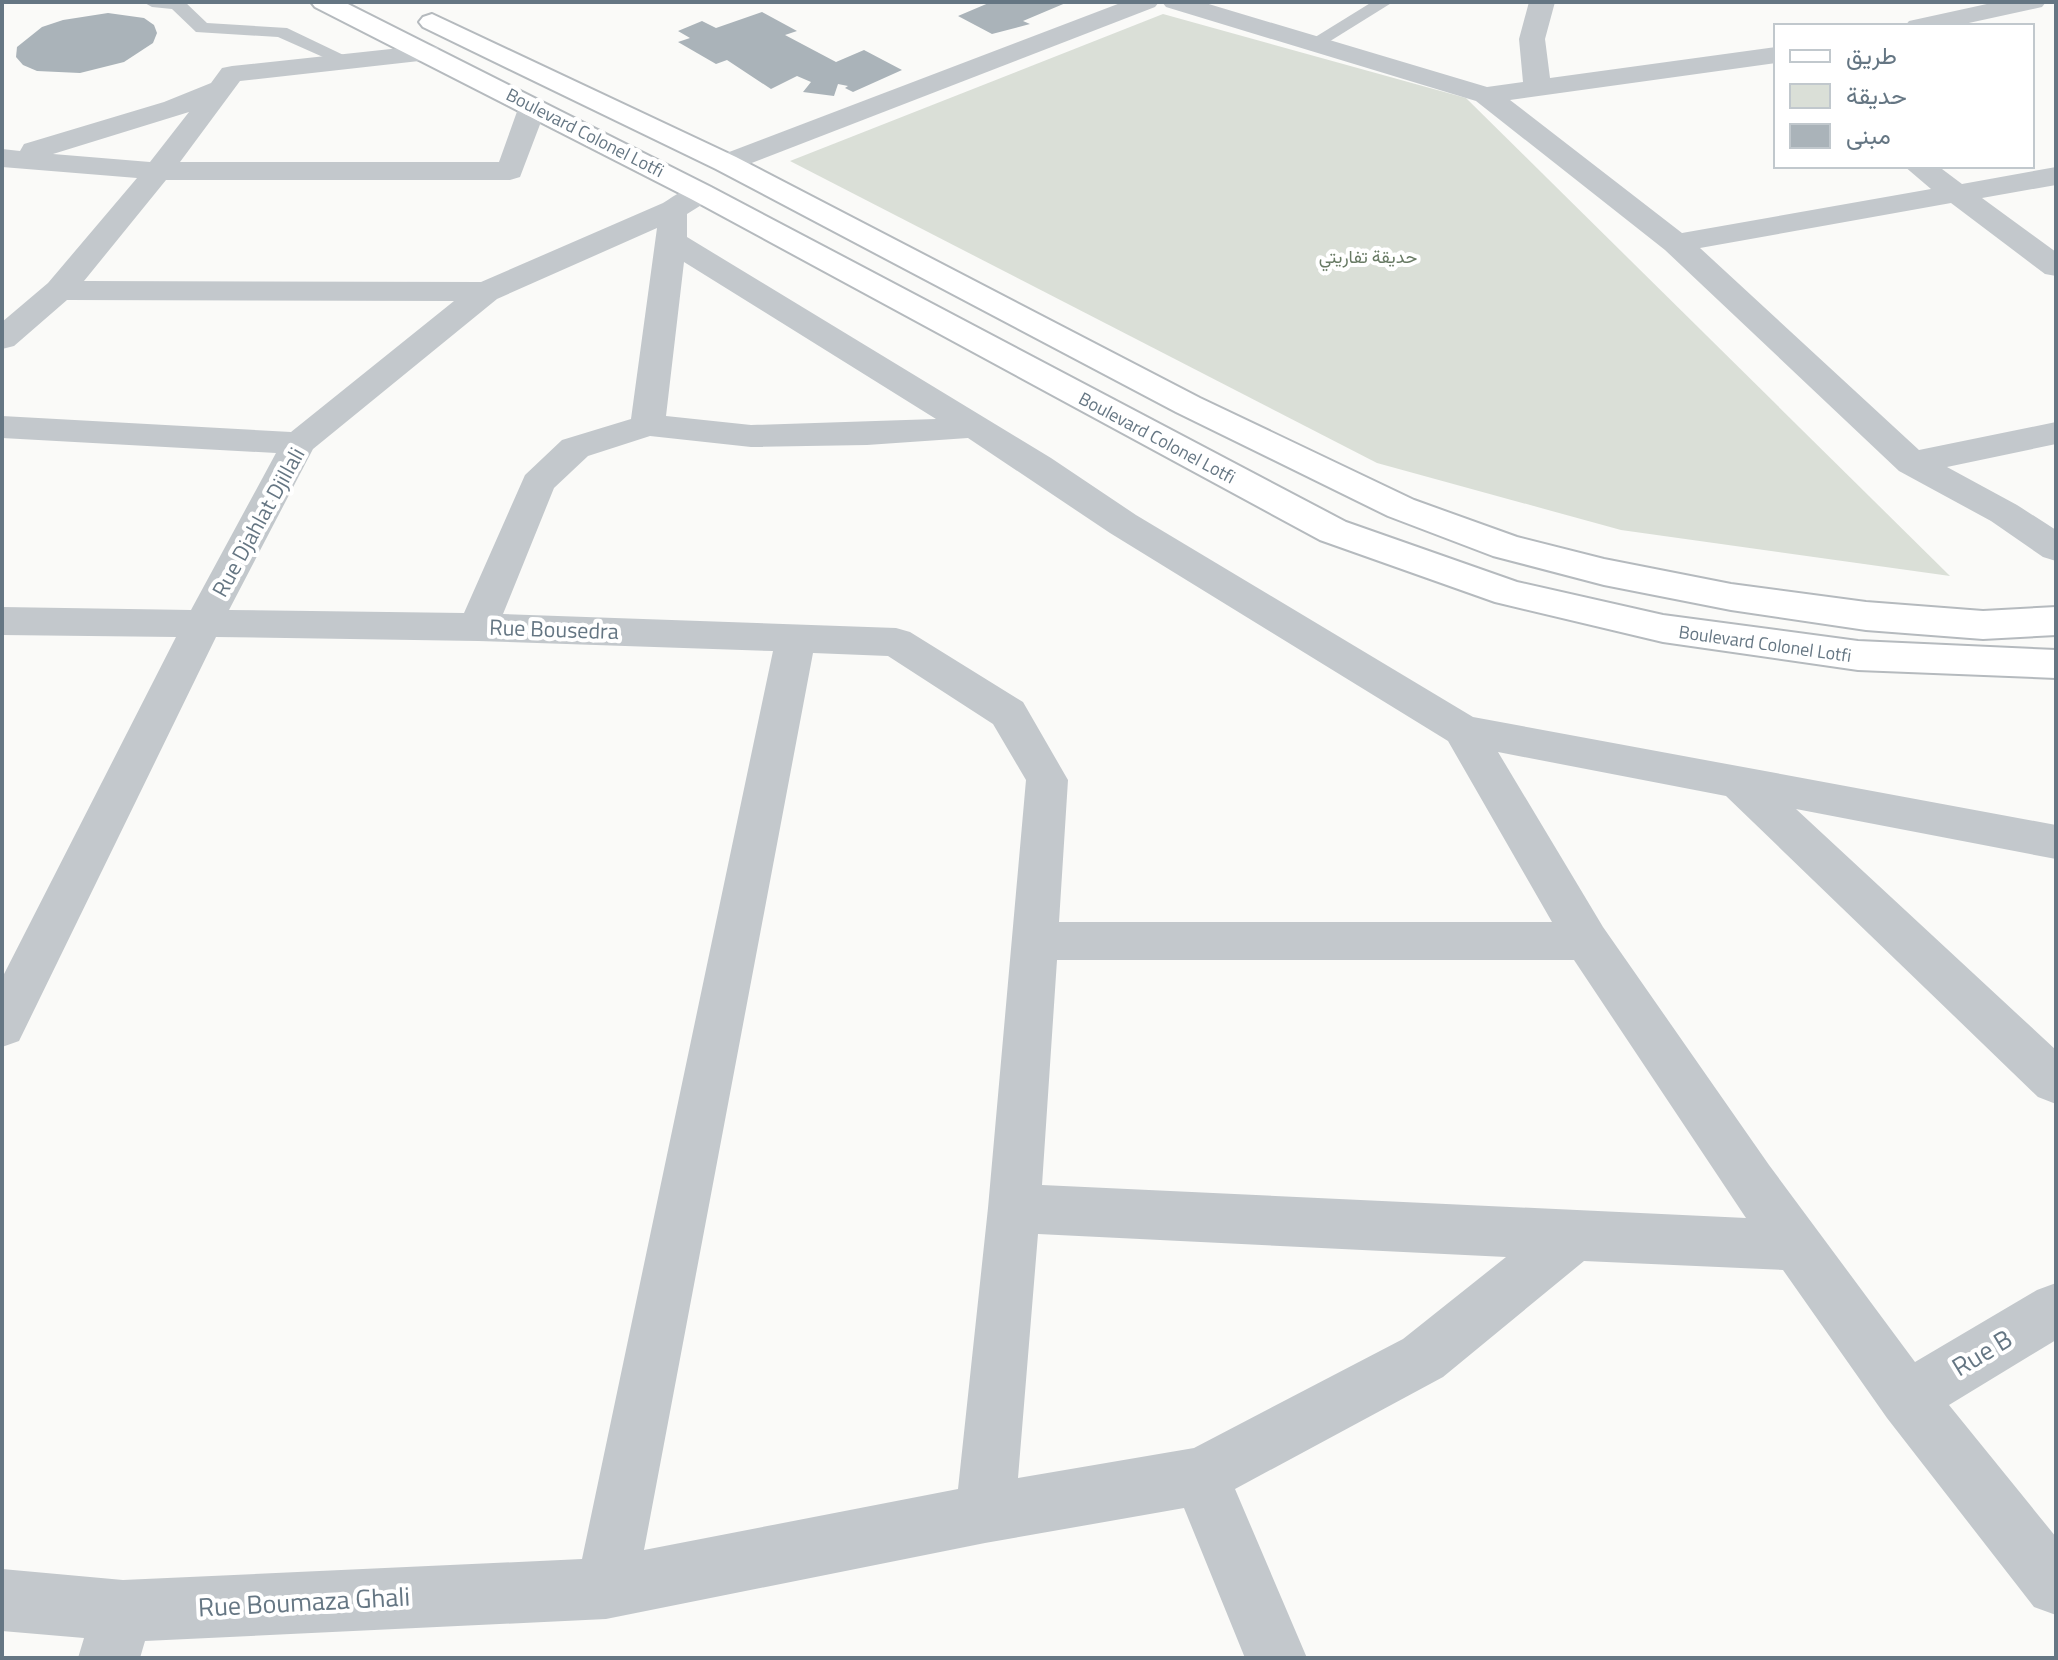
<svg xmlns="http://www.w3.org/2000/svg" width="2058" height="1660" viewBox="0 0 2058 1660" font-family="'Titillium Web',Vazirmatn,sans-serif">
	<rect width="100%" height="100%" fill="#fafaf8"/>
	<polygon fill="#dadfd7" points="1163,14 1466,98 1950,576 1621,530 1377,463 790,161"/>
	<g fill="#aab3b9">
		<polygon points="991,2 1068,2 1023,21 1030,24 992,34 958,16"/>
		<polygon points="762,12 797,31 785,35 836,62 864,50 902,70 853,92 845,88 848,86 838,84 834,96 803,92 811,82 797,76 771,89 727,60 716,64 678,42 690,38 678,31 702,21 716,28"/>
		<polygon points="108,13 144,18 154,25 157,33 153,43 124,62 80,73 37,71 23,65 16,57 17,47 42,27 63,20"/>
	</g>
	<g fill="none" stroke-linecap="round" stroke-linejoin="round">
		<g stroke="#b5babe" stroke-width="4">
			<g id="primary">
				<polygon points="311,2 344,2 711,187 1346,522 1517,582 1663,615 1858,641 2056,650 2056,678 1858,670 1663,642 1495,602 1320,540 691,199 315,7"/>
				<polygon points="432,14 736,157 1200,398 1414,500 1517,537 1604,559 1731,584 1866,602 1983,611 2056,607 2056,635 1983,639 1866,630 1731,610 1604,585 1493,556 1388,516 1176,412 716,169 423,27 419,22 423,17"/>
			</g>
		</g>
		<g fill="#c3c8cc" fill-rule="evenodd">
			<polygon points="143,2 185,2 207,23 287,28 356,61 353,65 341,65 278,37 196,32 172,9 152,7"/>
			<polygon points="1372,2 1393,2 1319,48 1313,49 1304,44"/>
		</g>
		<g fill="#c3c8cc" fill-rule="evenodd">
			<polygon points="1123,2 1159,2 1155,7 736,169 726,172 716,169 712,163 716,157"/>
			<polygon points="1162,2 1202,2 1487,87 1523,82 1519,39 1529,2 1555,2 1545,39 1550,78 1776,47 1776,63 1510,100 1682,233 1931,189 1904,166 1938,166 1962,184 2056,167 2056,185 1982,198 2056,252 2056,276 2045,274 1951,203 1700,248 1919,450 2056,422 2056,444 1947,467 2017,505 2056,530 2056,561 2043,557 1991,521 1899,471 1665,250 1476,101 1166,7"/>
			<polygon points="1996,2 2046,2 2042,7 1955,26 1905,26 1909,21"/>
			<path d="M428,45l9,2 4,6 -4,6 -197,22 -60,81h319l20,-56 4,-6 10,-2 10,2 4,6 -27,71 -10,3h-344l-82,101 397,1 182,-79c16,-10 29,-21 48,-16l5,6 -5,6 -24,15v23l364,221 85,57 337,202 583,108v34l-260,-50 260,241v54l-18,-7 -312,-301 -228,-44 105,175 166,238 146,197 122,-72 19,-7v57l-107,65 107,132v78l-22,-8 -147,-189 -104,-148 -199,-9 -141,116 -208,112 72,169h-62l-61,-150 -199,35 -379,76 -461,22 -5,17h-62l6,-20 -82,-7v-62l121,11 459,-21 191,-908 -295,-10 -262,-4 -197,404 -17,6v-69l174,-341 -174,-2v-28l189,3 85,-157 -274,-15v-22l289,16 163,-131 -387,-1 -53,46 -12,3v-27l46,-39 89,-105 -135,-11v-18l18,2 4,-7 140,-42 47,-19 11,-15 10,-2zM189,112l-39,50 -97,-8zM657,228l-26,191 -69,21 -37,35 -61,138 -235,-3 84,-161 184,-150zM684,262l252,157 -185,6 -85,-9zM650,436l101,11 116,-2 101,-7 142,95 338,208 104,181h-493l9,-142 -45,-78 -113,-70 -14,-4 -393,-14 51,-126 34,-32zM813,653l75,3 105,68 33,56 -38,428 -30,281 -314,61zM1057,960h517l172,258 -704,-33zM1038,1234l468,23 -103,82 -209,109 -176,30z"/>
		</g>
		<use href="#primary" fill="#fff" fill-rule="evenodd"/>
	</g>
	<g text-anchor="middle" stroke-width="8" stroke-linejoin="round" paint-order="stroke">
		<g font-size="18" fill="#657683" stroke="#fff">
			<text transform="translate(585 133) rotate(27)" y="6">Boulevard Colonel Lotfi</text>
			<text transform="translate(1157 438) rotate(28)" y="6">Boulevard Colonel Lotfi</text>
			<text transform="translate(1765 644) rotate(8)" y="6">Boulevard Colonel Lotfi</text>
		</g>
		<g font-size="18" fill="#687a64" stroke="#fff">
			<text x="1368" y="263">حديقة تفاريتي</text>
		</g>
		<g font-size="22" fill="#657683" stroke="#fff">
			<text transform="translate(258 522) rotate(-61)" y="8">Rue Djahlat Djillali</text>
			<text transform="translate(554 629) rotate(2)" y="8">Rue Bousedra</text>
		</g>
		<g font-size="26" fill="#657683" stroke="#fff">
			<text transform="translate(1982 1353) rotate(-31)" y="9">Rue B</text>
			<text transform="translate(304 1602) rotate(-3)" y="9">Rue Boumaza Ghali</text>
		</g>
	</g>
	<rect width="2058" height="1660" fill="none" stroke="#657683" stroke-width="8"/>
	<rect x="1774" y="24" width="260" height="144" fill="#ffffff" stroke="#c1c8cd" stroke-width="2"/>
	<rect x="1790" y="50" width="40" height="12" fill="#ffffff" stroke="#c1c8cd" stroke-width="2"/>
	<text x="1846" y="64" font-size="24" fill="#657683">طريق</text>
	<rect x="1790" y="84" width="40" height="24" fill="#dadfd7" stroke="#c1c8cd" stroke-width="2"/>
	<text x="1846" y="104" font-size="24" fill="#657683">حديقة</text>
	<rect x="1790" y="124" width="40" height="24" fill="#aab3b9" stroke="#c1c8cd" stroke-width="2"/>
	<text x="1846" y="144" font-size="24" fill="#657683">مبنى</text>
</svg>
